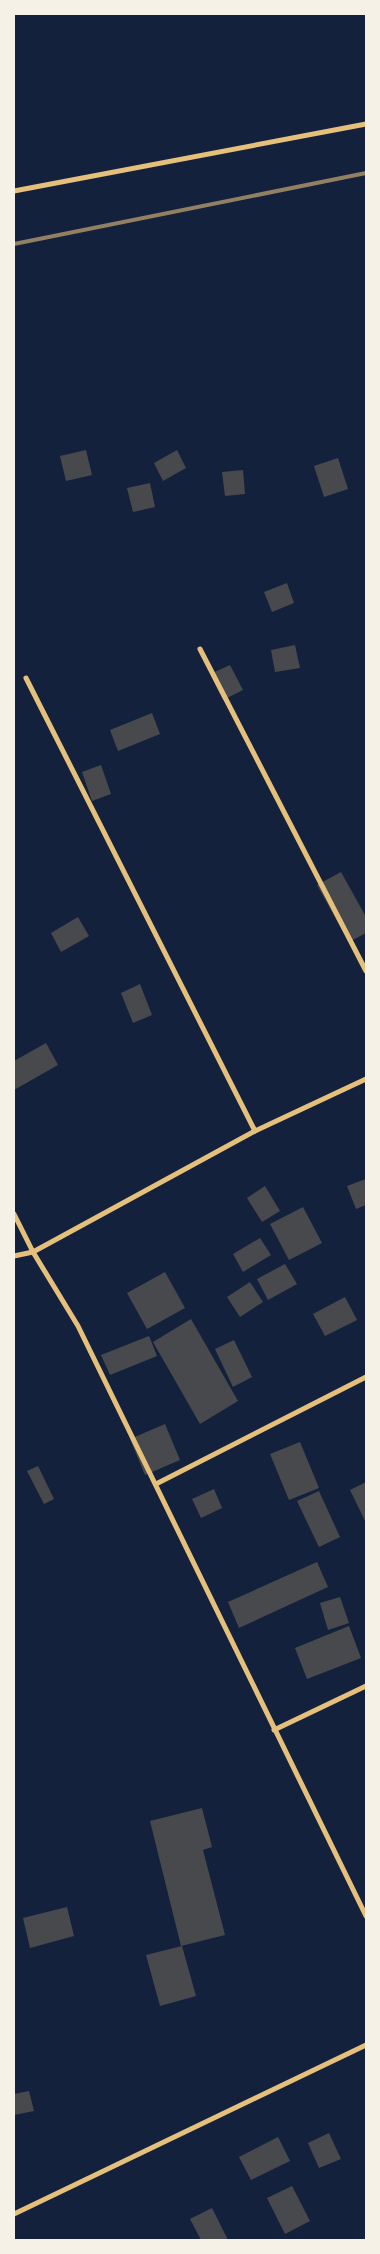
<svg xmlns="http://www.w3.org/2000/svg" width="380" height="2254" viewBox="0 0 380 2254" font-family="'Asap Condensed',sans-serif">
	<rect width="100%" height="100%" fill="#14213d"/>
	<g fill="#48494c">
		<polygon points="86,450 92,475 66,481 60,456"/>
		<polygon points="177,450 186,468 163,481 154,463"/>
		<polygon points="338,458 348,489 324,497 314,466"/>
		<polygon points="243,470 245,494 225,496 222,472"/>
		<polygon points="150,483 155,507 133,512 127,488"/>
		<polygon points="287,583 294,603 272,612 264,592"/>
		<polygon points="295,645 300,668 275,672 271,650"/>
		<polygon points="230,665 243,690 223,700 210,674"/>
		<polygon points="152,713 160,734 118,751 110,730"/>
		<polygon points="101,765 111,794 92,801 82,772"/>
		<polygon points="341,872 366,917 366,933 349,942 317,885"/>
		<polygon points="78,917 89,936 61,952 51,933"/>
		<polygon points="140,984 152,1015 133,1023 121,993"/>
		<polygon points="46,1043 58,1065 14,1090 14,1061"/>
		<polygon points="366,1179 366,1205 356,1209 347,1186"/>
		<polygon points="265,1186 280,1211 262,1222 247,1198"/>
		<polygon points="303,1207 322,1243 289,1260 270,1224"/>
		<polygon points="260,1238 271,1255 243,1272 233,1254"/>
		<polygon points="285,1264 297,1284 268,1300 257,1279"/>
		<polygon points="165,1272 185,1308 147,1329 127,1293"/>
		<polygon points="250,1282 263,1302 240,1317 227,1297"/>
		<polygon points="345,1297 357,1320 325,1336 313,1314"/>
		<polygon points="191,1319 238,1401 200,1424 153,1342"/>
		<polygon points="149,1336 157,1356 110,1375 101,1355"/>
		<polygon points="234,1340 252,1377 233,1387 215,1349"/>
		<polygon points="165,1424 180,1460 145,1475 130,1439"/>
		<polygon points="300,1442 319,1488 289,1500 270,1454"/>
		<polygon points="38,1466 54,1499 44,1504 27,1471"/>
		<polygon points="366,1482 366,1523 350,1490"/>
		<polygon points="214,1489 222,1508 201,1518 192,1499"/>
		<polygon points="319,1491 340,1537 319,1547 297,1501"/>
		<polygon points="317,1562 328,1587 239,1628 228,1602"/>
		<polygon points="340,1597 349,1623 328,1630 320,1603"/>
		<polygon points="349,1626 361,1658 307,1679 295,1648"/>
		<polygon points="202,1808 212,1847 203,1850 225,1935 181,1946 150,1821"/>
		<polygon points="67,1907 74,1936 30,1948 23,1918"/>
		<polygon points="182,1946 196,1996 160,2006 146,1955"/>
		<polygon points="29,2091 34,2111 14,2115 14,2094"/>
		<polygon points="329,2133 341,2159 319,2168 308,2143"/>
		<polygon points="278,2137 290,2161 251,2180 239,2157"/>
		<polygon points="292,2186 310,2221 285,2234 267,2198"/>
		<polygon points="212,2208 228,2240 201,2240 190,2219"/>
	</g>
	<g fill="none" stroke-linecap="round" stroke-linejoin="round">
		<g stroke="#e5c07b" stroke-width="5">
			<polyline points="14,191 366,124"/>
			<polyline points="200,649 366,971"/>
			<polyline points="26,678 255,1131"/>
			<polyline points="14,1214 33,1252 78,1326 366,1916"/>
			<polyline points="14,1256 33,1252 255,1131 366,1079"/>
			<polyline points="156,1484 366,1377"/>
			<polyline points="274,1730 366,1686"/>
			<polyline points="14,2214 366,2045"/>
		</g>
		<polyline stroke="#918062" stroke-width="4" points="14,244 366,173"/>
	</g>
	<rect width="380" height="2254" fill="none" stroke="#f6f1e7" stroke-width="30"/>
</svg>
